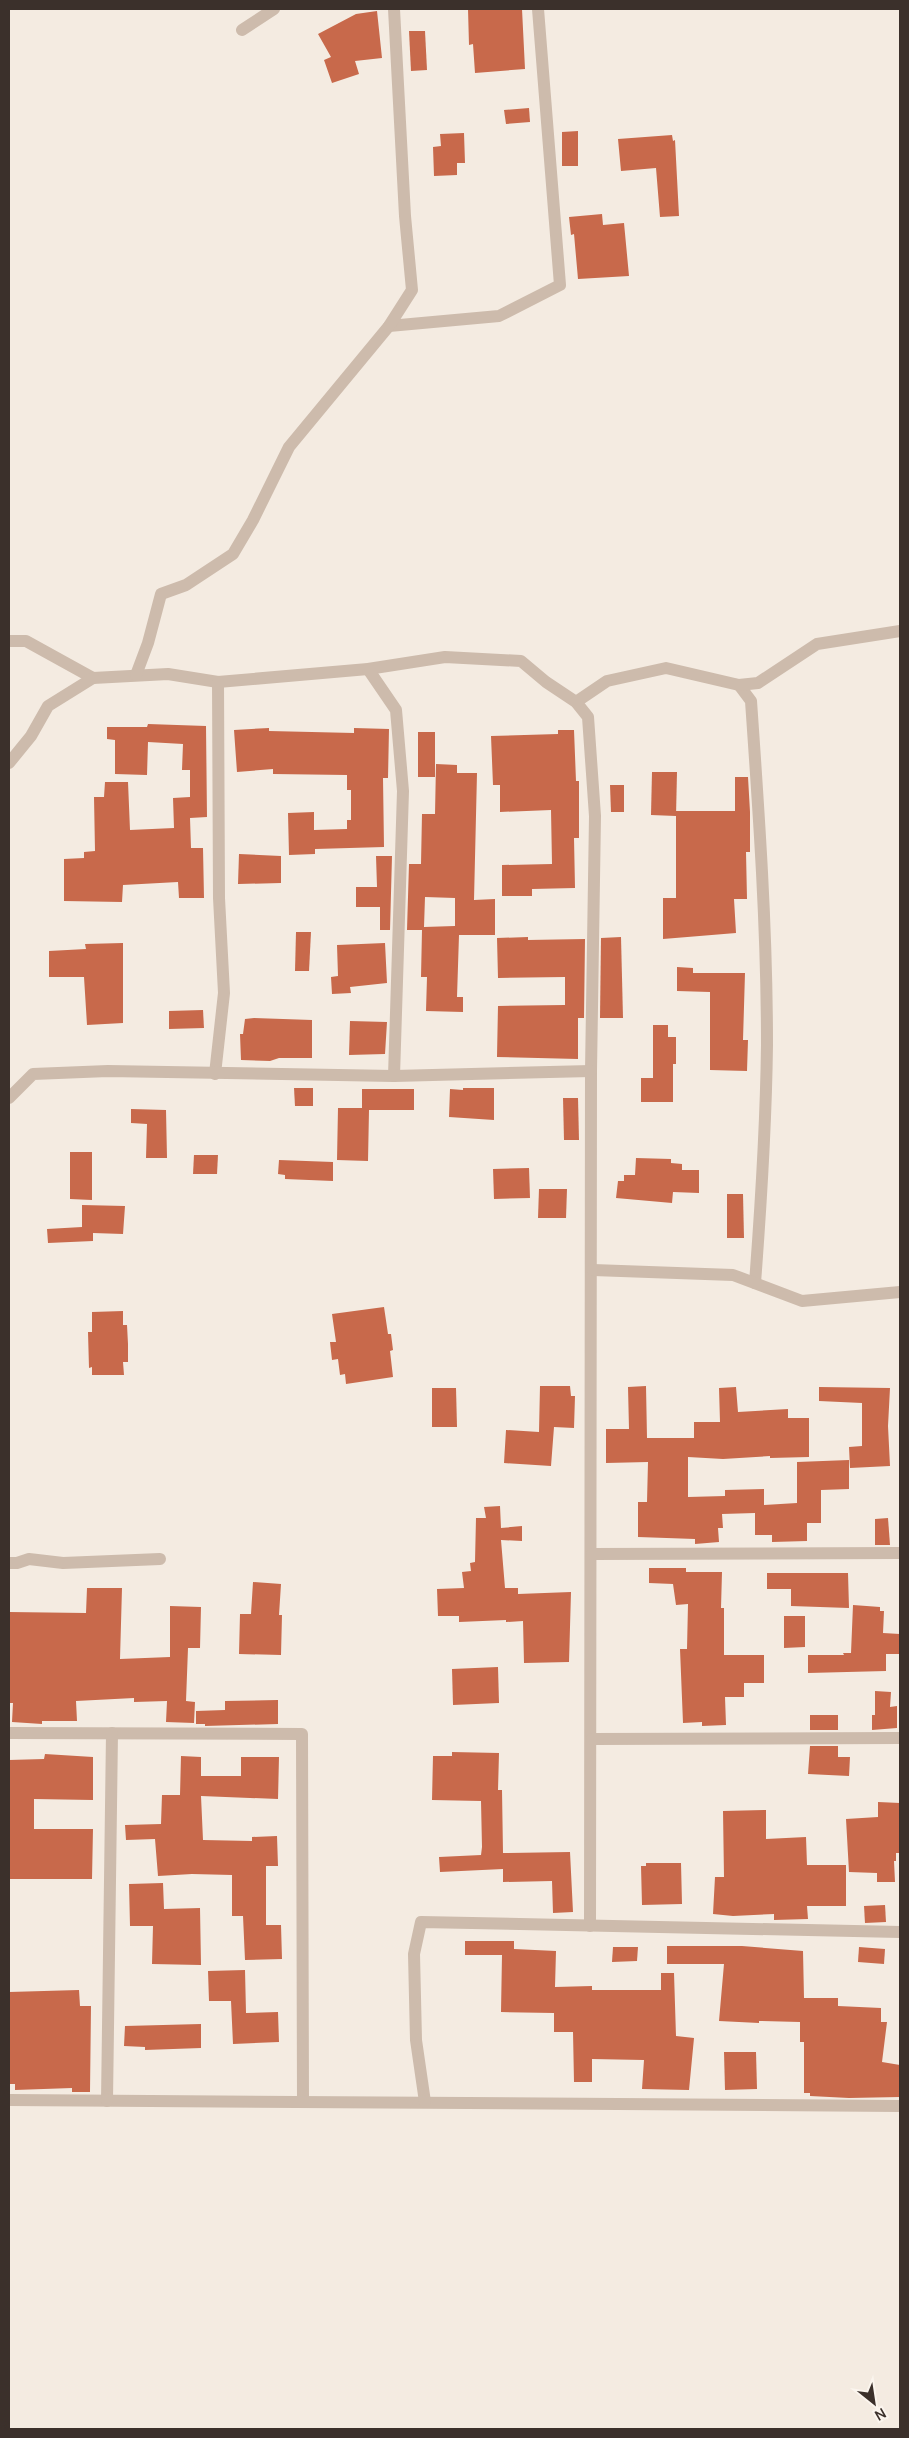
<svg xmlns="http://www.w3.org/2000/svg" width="909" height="2438" viewBox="0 0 909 2438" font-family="Manrope,sans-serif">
	<rect width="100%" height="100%" fill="#f4ebe1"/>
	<g fill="#c8694b" fill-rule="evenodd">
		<polygon points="468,9 522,9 525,69 475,73 473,44 469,45"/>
		<polygon points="377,11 382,58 355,61 359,74 332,83 324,60 331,57 318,34 356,14"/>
		<polygon points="409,31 425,31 427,70 411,71"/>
		<polygon points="529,108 530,122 506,124 504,110"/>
		<polygon points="578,131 578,166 562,166 562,132"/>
		<polygon points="464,133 465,163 457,163 457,175 434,176 433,147 441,146 440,134"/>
		<polygon points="672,135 673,141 675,140 679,216 660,217 656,168 621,171 618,139"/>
		<polygon points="602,214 603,225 624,223 629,276 578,279 574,234 571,235 569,217"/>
		<polygon points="148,724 206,726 207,817 190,818 191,848 203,848 204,898 179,898 178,882 123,885 122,902 64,901 64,859 84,858 84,852 95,851 94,797 104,797 105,782 128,782 130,830 174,828 173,798 190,797 190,770 182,770 183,744 148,742 147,775 115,774 115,740 107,739 107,727 147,727"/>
		<polygon points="269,728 269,731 354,733 354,728 389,729 388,778 383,778 384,847 315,849 315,854 289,855 288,813 314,812 314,830 347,829 347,820 351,820 351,790 347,790 347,775 273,774 273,769 237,772 234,730"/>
		<polygon points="558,730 574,730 576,781 579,781 579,838 574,838 575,888 532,889 532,896 502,896 502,865 552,864 551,810 500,812 500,785 493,785 491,736 558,734"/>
		<rect x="418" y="732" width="17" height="45"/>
		<path d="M436,764l21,1v8h20l-3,127 21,-1v36h-36l-2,62h6v15l-37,-1 1,-34h-6l1,-47h-15l2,-66h12l1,-50h13zM425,897l30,1v28l-31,1z"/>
		<polygon points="652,772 677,772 676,816 651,815"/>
		<polygon points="735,777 748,777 750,812 750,852 746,852 747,899 734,899 736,933 663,939 663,898 676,898 676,811 735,811"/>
		<polygon points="610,785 624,785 624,812 611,812"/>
		<polygon points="239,854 281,856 281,883 238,884"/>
		<polygon points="376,856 392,856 390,930 380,930 380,907 356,907 356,887 377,887"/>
		<polygon points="296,932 311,932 309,971 295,971"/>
		<polygon points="528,937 528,940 585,939 584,1018 578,1018 578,1059 497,1057 498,1006 565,1005 565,977 498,978 497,938"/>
		<polygon points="621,937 623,1018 600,1018 601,938"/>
		<polygon points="123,943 123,1023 87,1025 84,977 49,977 49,951 86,949 85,944"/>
		<polygon points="385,943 387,983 350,987 351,993 332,994 331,977 338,976 337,945"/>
		<polygon points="677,967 693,968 693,973 745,973 743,1040 748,1040 747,1071 710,1070 710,992 677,991"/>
		<polygon points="203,1010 204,1028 169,1029 169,1011"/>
		<polygon points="254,1018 312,1020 312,1058 279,1058 270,1061 241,1060 240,1034 243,1034 245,1019"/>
		<polygon points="350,1021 387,1022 385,1054 349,1055"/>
		<polygon points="653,1025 668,1025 668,1037 676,1037 676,1064 673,1064 673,1102 641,1102 641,1078 653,1078"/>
		<polygon points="294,1088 313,1088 313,1106 295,1106"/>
		<polygon points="463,1088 494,1088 494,1120 449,1117 450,1089 463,1090"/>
		<polygon points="362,1089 414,1089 414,1110 369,1110 368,1161 337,1160 338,1108 362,1108"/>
		<polygon points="563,1098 578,1098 579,1140 564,1140"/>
		<polygon points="131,1109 166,1110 167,1158 146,1158 147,1124 131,1123"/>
		<polygon points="70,1152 92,1152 92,1200 70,1199"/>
		<polygon points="194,1155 218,1155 217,1174 193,1174"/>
		<polygon points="636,1158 671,1159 671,1163 682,1164 682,1170 699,1170 699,1193 673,1192 672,1203 616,1198 618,1181 624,1181 624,1175 635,1175"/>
		<polygon points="279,1160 333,1162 333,1181 285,1179 285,1175 278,1174"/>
		<polygon points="529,1168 530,1198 494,1199 493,1169"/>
		<polygon points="539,1189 567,1189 566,1218 538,1218"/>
		<polygon points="727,1194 743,1194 744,1238 727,1238"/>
		<polygon points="82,1205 125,1206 123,1234 93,1233 93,1241 48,1243 47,1229 82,1227"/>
		<polygon points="384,1307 388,1334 391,1334 393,1350 390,1351 393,1377 346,1384 345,1374 340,1375 338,1359 332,1360 330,1342 336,1342 332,1314"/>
		<polygon points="123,1311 123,1325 127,1325 128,1344 128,1362 123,1362 124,1375 92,1375 92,1367 89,1368 88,1332 92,1332 92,1312"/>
		<polygon points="540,1386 570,1386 571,1396 575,1396 574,1428 554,1427 551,1466 504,1463 506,1430 539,1432"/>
		<polygon points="646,1386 647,1438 694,1438 694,1422 720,1422 719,1388 736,1387 738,1412 788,1409 788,1418 809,1418 809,1457 770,1458 770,1456 723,1459 688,1457 688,1497 725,1496 725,1490 764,1489 764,1505 797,1503 797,1462 849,1460 849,1489 821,1490 821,1523 807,1523 807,1541 772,1542 772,1535 755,1535 755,1513 722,1514 723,1528 718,1528 719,1542 695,1544 695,1539 638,1537 638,1502 647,1502 648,1462 606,1463 606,1429 629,1429 628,1387"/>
		<polygon points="819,1387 890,1388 888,1426 890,1466 850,1468 849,1447 862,1446 862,1403 819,1401"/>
		<polygon points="432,1388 456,1388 457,1427 432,1427"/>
		<polygon points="500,1506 501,1528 522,1526 522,1541 501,1540 505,1588 518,1588 518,1594 571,1592 569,1662 524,1663 523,1621 506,1622 506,1620 459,1622 459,1616 438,1616 437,1589 464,1588 462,1572 471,1571 470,1563 475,1562 476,1518 486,1518 484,1507"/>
		<polygon points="888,1518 890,1545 875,1545 875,1519"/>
		<polygon points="649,1568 686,1568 686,1572 722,1572 721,1608 724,1608 724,1655 764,1655 764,1683 744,1683 744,1697 725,1697 726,1725 702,1726 702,1722 683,1723 680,1649 687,1649 688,1604 676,1605 673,1584 649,1583"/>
		<polygon points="767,1573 848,1573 849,1608 791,1606 791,1589 767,1589"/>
		<polygon points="253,1582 281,1584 279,1615 282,1615 281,1655 239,1654 240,1614 251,1614"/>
		<polygon points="87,1588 122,1588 120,1659 170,1657 170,1606 201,1607 200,1648 188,1648 186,1701 195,1702 194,1723 166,1722 167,1701 134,1702 134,1698 76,1701 77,1721 42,1721 42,1724 12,1722 13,1703 9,1703 9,1612 86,1613"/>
		<polygon points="853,1605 880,1607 880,1611 884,1611 883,1633 900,1634 900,1654 886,1654 886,1671 808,1673 808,1655 844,1655 843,1653 851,1653"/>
		<polygon points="784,1616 805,1616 805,1647 784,1648"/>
		<polygon points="498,1667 499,1703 453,1705 452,1669"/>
		<polygon points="875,1691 891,1692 890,1707 897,1706 897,1728 872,1730 872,1715 875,1715"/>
		<polygon points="278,1700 278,1724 205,1726 205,1724 196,1724 196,1711 225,1710 225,1701"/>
		<rect x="810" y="1715" width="28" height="15"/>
		<polygon points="810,1746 838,1746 838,1757 850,1757 849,1776 808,1774"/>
		<polygon points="452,1752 499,1753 498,1790 502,1790 503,1853 570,1852 573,1912 553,1913 552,1881 503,1882 503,1869 440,1872 439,1857 481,1855 482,1847 481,1801 432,1800 433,1756 452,1756"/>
		<polygon points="45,1754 93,1757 93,1800 34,1799 34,1829 93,1829 92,1879 9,1879 9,1760 44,1759"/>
		<polygon points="181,1756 201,1757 201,1776 241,1776 241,1757 279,1757 278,1799 201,1796 203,1840 252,1841 252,1837 277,1836 278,1866 266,1866 266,1925 281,1925 282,1959 245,1960 243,1916 232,1916 232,1875 192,1874 158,1876 155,1839 126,1840 125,1825 161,1824 162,1795 180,1795"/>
		<polygon points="878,1802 900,1803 900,1853 896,1853 896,1861 894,1861 895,1882 877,1882 877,1873 849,1872 846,1819 878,1817"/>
		<polygon points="766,1810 766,1839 806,1837 807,1865 846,1865 846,1906 807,1906 808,1919 774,1920 774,1914 733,1916 713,1914 715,1877 724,1877 723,1811"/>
		<polygon points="646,1863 681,1863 682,1904 642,1905 641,1866 646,1866"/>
		<polygon points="163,1883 164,1909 200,1908 201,1965 152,1964 153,1926 130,1926 129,1884"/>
		<polygon points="885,1905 886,1922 865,1923 864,1906"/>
		<polygon points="465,1941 514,1941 514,1949 556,1951 555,1987 592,1986 592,1990 661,1990 661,1973 674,1973 676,2036 694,2038 689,2090 642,2089 644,2060 592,2059 592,2082 574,2082 573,2032 554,2032 554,2013 501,2012 502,1955 465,1955"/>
		<polygon points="667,1946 742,1946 803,1951 804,1998 838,1998 838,2006 881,2008 881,2022 887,2022 882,2062 900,2065 900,2097 849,2098 810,2096 810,2093 804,2093 804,2042 800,2042 800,2022 759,2021 759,2023 719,2021 724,1964 667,1964"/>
		<polygon points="613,1947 638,1947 637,1961 612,1962"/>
		<polygon points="859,1947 885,1949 884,1964 858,1962"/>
		<polygon points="245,1970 246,2013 278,2012 279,2042 233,2044 231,2001 209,2001 208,1971"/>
		<polygon points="79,1990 80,2006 91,2006 90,2092 72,2092 72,2088 15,2090 15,2084 9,2084 9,1992"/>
		<polygon points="201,2024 201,2048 145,2050 145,2047 124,2046 125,2026"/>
		<polygon points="724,2052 756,2052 757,2089 725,2090"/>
	</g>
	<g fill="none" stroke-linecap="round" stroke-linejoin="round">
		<g stroke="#cdbbac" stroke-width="12">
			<polyline points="242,30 274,9"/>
			<polyline points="389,326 499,316 560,285 538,9"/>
			<polyline points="9,641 26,641 93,678 168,674 218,682 368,669 445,657 521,661 546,682 576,702 588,717 595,816 591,1071 590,1926"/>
			<polyline points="368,669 396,710 403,791 394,1076"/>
			<polyline points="136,675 148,643 161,594 186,585 233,554 253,520 289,447 389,326 412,290 405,216 394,9"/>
			<path d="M739,685l12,16c8,114 16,229 16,344 -1,80 -6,159 -12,238"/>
			<polyline points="576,702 607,681 666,668 739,685 758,683 817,644 900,631"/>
			<polyline points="9,763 31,736 48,706 93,678"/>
			<polyline points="215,1074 224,993 219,898 218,682"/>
			<polyline points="9,1098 33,1074 108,1071 394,1076 591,1071"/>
			<polyline points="593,1270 733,1275 802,1301 900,1292"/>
			<polyline points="592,1554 900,1553"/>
			<polyline points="9,1563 17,1563 29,1559 63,1563 160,1559"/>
			<polyline points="9,1733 302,1734 303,2102"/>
			<polyline points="592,1739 900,1738"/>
			<polyline points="9,2100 900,2106"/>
			<polyline points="107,2101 112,1733"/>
			<polyline points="425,2102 416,2040 414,1954 421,1922 900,1932"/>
		</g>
	</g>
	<rect width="909" height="2438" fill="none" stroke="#3b302b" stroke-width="20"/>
	<g transform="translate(874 2403) rotate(150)" stroke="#fbf5ee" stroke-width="4" paint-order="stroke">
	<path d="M0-4L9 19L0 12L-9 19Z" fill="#3b302b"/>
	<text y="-8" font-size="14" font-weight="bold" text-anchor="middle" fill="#3b302b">N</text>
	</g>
</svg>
